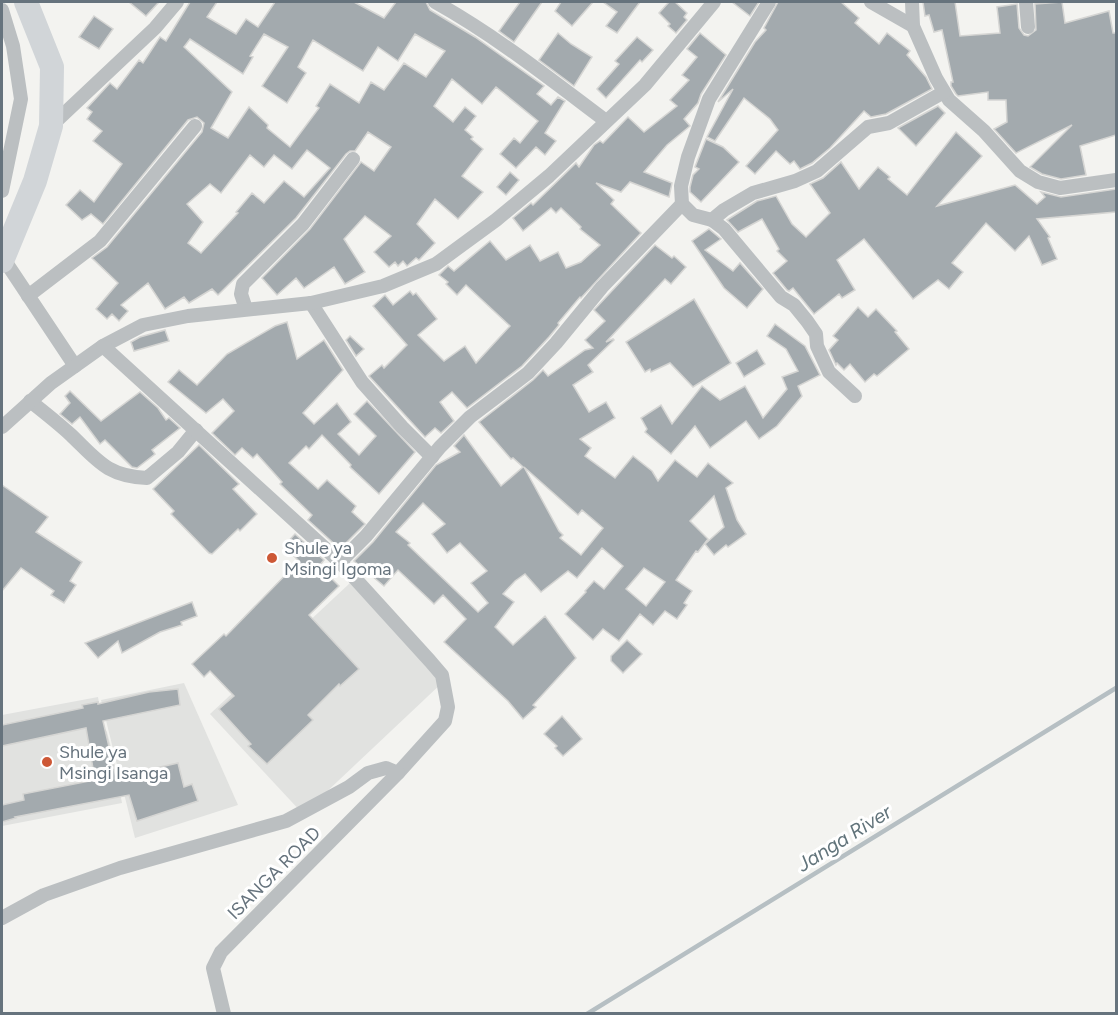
<svg xmlns="http://www.w3.org/2000/svg" width="1118" height="1015" viewBox="0 0 1118 1015" font-family="Figtree,sans-serif">
	<rect width="100%" height="100%" fill="#f3f3f0"/>
	<g fill="#e1e2e0">
		<polygon points="350,583 443,682 303,814 210,714"/>
		<polygon points="184,683 238,805 135,838 101,700"/>
		<polygon points="98,697 103,726 107,732 113,755 122,803 2,826 2,715"/>
	</g>
	<g fill="none" stroke-linecap="round" stroke-linejoin="round">
		<polyline stroke="#b6bfc3" stroke-width="4.5" points="587,1014 1116,688"/>
	</g>
	<g fill="#a3aaae" stroke="#d5d5d3" stroke-width="1.5" fill-rule="evenodd">
		<polygon points="129,2 159,2 146,16"/>
		<path d="M190,2h27l-10,15 29,17 10,-15 12,8 17,-25h79l30,16 12,-16h30l4,8 45,27 69,49 -7,8 14,11 7,-8 7,4 -20,32 11,8 -11,14 -9,-8 -20,21 -16,-14 14,-16 6,5 18,-22 -42,-34 -14,17 -30,-25 -18,27 19,16 12,-15 11,9 -11,14 8,7 -2,2 12,10 -21,27 21,16 -25,27 -23,-20 -18,25 18,19 -16,17 -3,-2 -9,8 -4,-5 -5,5 -3,-4 -6,5 -15,-15 17,-16 -26,-20 -21,23 21,33 -20,12 -11,-17 -30,21 -8,-10 -19,17 -15,-17 48,-49 51,-67 13,9 17,-24 -23,-15 -13,19h-5l-4,3 -50,64 -78,77 -6,-6 -23,14 -5,-6 -19,12 -17,-26 -27,22 7,6 -9,10 -7,-7 -5,5 -11,-10 22,-26 -26,-25 15,-11 95,-115 2,-9 -7,-6 -9,3 -85,104 -12,-10 -9,6 -16,-15 14,-15 14,12 28,-38 -29,-23 9,-10 -15,-12 5,-7 -5,-4 23,-25 7,6 22,-29 4,3 17,-26 6,4zM264,34l24,13 -26,39 25,17 19,-30 -8,-6 15,-27 50,31 15,-24 20,14 17,-27 30,17 -19,26 -22,-14 -20,27 -13,-8 -12,21 -29,-19 -14,22 3,2 -29,39 -23,-19 1,-3 -19,-18 -21,31 -17,-10 21,-36 -48,-45 6,-8 53,35 10,-17 -3,-1zM307,150l23,18 -26,29 -20,-16 -20,22 -12,-10 -16,19 2,1 -37,40 -13,-10 15,-21 -16,-18 23,-20 11,9 29,-38 14,12 10,-12 18,14z"/>
		<polygon points="520,2 542,2 514,42 499,31"/>
		<polygon points="561,2 593,2 572,26 555,11"/>
		<polygon points="603,2 640,2 617,33 606,26 617,12"/>
		<polygon points="669,2 675,2 687,13 684,17 687,20 676,33 668,26 670,24 659,13"/>
		<polygon points="732,2 759,2 750,16"/>
		<polygon points="778,2 841,2 859,18 855,23 879,44 887,33 910,51 907,55 926,77 932,89 886,114 871,117 864,111 830,148 812,163 800,169 794,161 790,164 776,151 755,174 746,166 778,130 770,119 744,98 715,141 707,137 733,89 718,102 755,42 766,30 764,28"/>
		<polygon points="923,2 955,2 960,36 1000,33 997,7 1017,4 1019,28 1024,35 1028,36 1036,30 1035,4 1062,2 1065,23 1109,11 1113,33 1116,33 1116,135 1080,146 1086,175 1061,179 1042,174 1030,167 1072,125 1016,153 994,129 1007,122 1006,100 988,100 988,92 958,96 956,94 951,86 951,82 953,82 942,30 934,32 929,15 925,16"/>
		<polygon points="94,16 113,29 99,49 79,37"/>
		<polygon points="558,33 571,44 592,57 574,86 539,60"/>
		<polygon points="700,33 726,55 701,94 698,103 684,119 690,126 667,145 644,172 672,183 669,197 630,182 621,192 596,183 614,200 611,204 641,233 581,298 580,297 558,323 559,325 549,337 522,366 467,408 452,392 440,402 454,421 441,433 435,428 425,437 369,376 382,365 384,368 407,345 373,306 385,295 393,305 410,291 413,295 416,293 437,319 418,335 444,361 465,346 476,363 510,326 466,285 457,295 446,284 448,282 439,275 448,266 454,271 490,241 506,260 530,245 540,261 558,252 566,268 581,262 600,245 580,229 581,227 561,208 556,213 551,208 523,231 513,218 531,203 533,205 576,163 579,167 594,145 600,141 603,143 628,117 644,132 677,106 670,100 689,80 682,75 697,57 687,49"/>
		<polygon points="637,37 653,50 642,62 640,60 606,98 597,89 619,64 615,61"/>
		<polygon points="938,106 945,113 916,146 898,128"/>
		<polygon points="956,132 982,156 937,206 1015,185 1037,204 1045,197 1041,192 1061,197 1116,189 1116,212 1037,219 1050,237 1048,238 1057,259 1042,265 1029,236 1015,251 986,223 952,263 963,272 949,289 938,280 913,299 864,239 837,260 855,290 842,298 839,294 814,314 793,288 789,291 787,290 773,273 787,261 777,251 779,249 762,219 738,232 727,220 757,201 776,196 792,224 806,237 830,213 810,184 823,178 841,162 859,189 878,167 890,177 888,179 907,195"/>
		<polygon points="706,139 723,147 739,162 701,202 690,192 690,187 693,175 699,169 695,167"/>
		<polygon points="510,172 519,180 506,195 497,187"/>
		<polygon points="709,229 721,239 705,250 733,271 740,263 763,289 747,308 724,288 692,241"/>
		<path d="M655,245l17,13 2,-2 12,11 -15,17 -6,-5 -59,63 7,-3 1,1 -26,25 5,7 -20,13 16,27 17,-10 9,16 -35,21 11,9 -6,8 30,22 18,-22 19,15 6,10 17,-21 22,17 11,-14 25,20 -7,5 11,32 9,14 -18,13 -2,-2 -12,10 -9,-11 19,-17 -10,-31 -24,25 18,18 -10,13 -2,-1 -20,29 16,11 -8,12 3,2 -10,14 -12,-8 -12,14 -13,-11 -21,27 -16,-12 -10,11 -28,-26 21,-22 -1,-1 9,-10 10,8 19,-23 -21,-18 -25,30 -9,-7 -27,21 -16,-18 -10,7 -12,13 11,8 -19,25 18,18 32,-29 31,42 -43,47 3,2 -13,12 -15,-18 -64,-59 22,-23 -23,-24 -9,9 -36,-34 -14,16 -30,-25 19,-19 63,-77 24,-13 -6,-6 10,-11 37,51 22,-19 -10,-9 -2,1 -32,-37 54,-42 10,-10 5,6 37,-26 8,-2 -8,-8 20,-19 -11,-11zM524,467l54,48 4,-5 21,18 -22,27 -21,-17 3,-3 -4,-4zM423,503l22,21 -13,10 15,19 13,-10 27,28 -16,12 17,20 -10,9 -70,-67 2,-2 -14,-11zM644,568l21,14 -19,24 -20,-17z"/>
		<polygon points="694,299 731,363 693,387 670,363 651,372 650,369 645,372 626,342"/>
		<polygon points="858,307 868,317 876,309 897,331 895,332 909,349 877,376 874,374 865,382 850,364 844,370 837,363 836,365 829,350 838,340 833,336"/>
		<polygon points="287,322 297,359 324,340 343,370 303,413 314,424 337,403 351,422 338,434 359,455 376,436 354,414 367,401 415,452 379,494 350,467 351,465 322,435 309,449 306,446 289,463 318,489 327,480 356,506 352,512 365,524 340,549 308,520 312,515 280,484 282,482 257,454 253,458 242,448 235,455 212,433 234,411 223,399 206,413 168,382 179,370 197,385 227,354 275,326"/>
		<polygon points="775,324 805,346 820,375 798,386 802,396 777,426 759,439 746,421 710,448 695,426 671,454 645,432 647,429 641,418 661,405 672,424 702,386 720,400 745,386 763,418 787,389 782,377 798,371 786,349 767,336"/>
		<polygon points="165,330 169,341 134,351 131,342 140,337"/>
		<polygon points="350,336 364,349 356,356 346,340"/>
		<polygon points="757,350 765,364 744,377 736,363"/>
		<polygon points="70,391 101,421 140,392 158,408 166,420 169,418 180,428 152,450 155,454 137,468 132,467 105,440 100,444 80,417 72,424 60,414 70,403 65,396"/>
		<polygon points="199,445 239,484 233,489 257,514 240,531 238,529 212,554 209,553 171,514 174,511 153,489"/>
		<polygon points="2,485 48,517 36,532 82,562 70,581 76,585 64,603 51,595 54,591 21,568 2,591"/>
		<polygon points="295,534 324,560 319,566 339,586 309,615 359,669 340,686 339,684 308,715 313,720 267,764 248,746 251,744 219,709 234,696 210,671 204,677 192,664 224,634 226,636 299,561 284,546"/>
		<polygon points="192,602 197,616 181,622 182,625 160,632 122,653 118,641 98,658 85,643"/>
		<polygon points="627,640 642,654 623,673 611,661 611,656"/>
		<polygon points="178,689 180,705 103,721 116,777 178,763 184,787 192,784 198,801 137,821 129,795 15,817 16,818 2,822 2,805 24,800 23,794 95,780 86,728 2,746 2,725 83,708 82,705 98,702 98,704 149,692"/>
		<polygon points="562,716 582,739 563,756 555,748 557,746 544,734"/>
	</g>
	<g fill="none" stroke-linecap="round" stroke-linejoin="round">
		<g stroke="#bbbfc1" stroke-width="14">
			<path d="M435,2c61,34 115,77 171,119"/>
			<polyline points="769,2 709,99 688,157 681,186 682,204 693,215 712,220 724,229 781,297 794,305 807,321 816,334 817,346 829,372 855,396"/>
			<polyline points="871,2 913,26 936,78 949,100 984,131 1020,171 1038,182 1060,188 1116,180"/>
			<polyline points="912,2 913,26"/>
			<polyline points="1026,2 1028,27"/>
			<polyline points="2,10 13,46 21,99 2,191"/>
			<polyline points="51,126 155,28 177,2"/>
			<polyline points="712,220 724,210 753,193 795,181 817,171 868,127 889,123 944,92"/>
			<polyline points="3,258 75,366"/>
			<polyline points="28,296 100,241 195,126"/>
			<polyline points="311,303 362,382 402,427 432,457"/>
			<polyline points="246,309 241,294 243,284 303,224 353,159"/>
			<path d="M30,401c14,11 28,22 41,34 27,26 36,41 76,43l31,-26 18,-22"/>
			<polyline points="2,427 51,383 103,346 143,325 188,316 311,303 383,286 436,264 496,220 549,176 645,85 714,2"/>
			<polyline points="340,562 366,536 440,447 470,417 528,373 556,343 602,287 682,204"/>
			<polyline points="2,918 44,895 120,868 286,821 349,787 368,773 386,768 398,773 445,721 448,707 442,675 430,661 340,562 103,346"/>
			<polyline points="224,1014 213,968 221,952 398,773"/>
		</g>
		<polyline stroke="#d1d5d8" stroke-width="24" points="2,261 35,181 51,126 52,67 26,2"/>
	</g>
	<g fill="#cd5836" stroke="#fff" stroke-width="2">
		<circle cx="272" cy="558" r="6"/>
		<circle cx="47" cy="762" r="6"/>
	</g>
	<g text-anchor="middle" stroke-width="6" stroke-linejoin="round" paint-order="stroke">
		<g font-size="18" fill="#66737d" stroke="#fff" text-anchor="start">
			<text x="284" y="554">Shule ya<tspan x="284" dy="21">Msingi Igoma</tspan></text>
			<text x="59" y="758">Shule ya<tspan x="59" dy="21">Msingi Isanga</tspan></text>
		</g>
		<g font-size="18" fill="#66737d" stroke="#fff">
			<text transform="translate(274 873) rotate(-45)" y="6">ISANGA ROAD</text>
		</g>
		<g font-size="20" font-style="italic" fill="#62747b" stroke="#fff">
			<text transform="translate(844 838) rotate(-32)" y="7">Janga River</text>
		</g>
	</g>
	<rect width="1118" height="1015" fill="none" stroke="#66737d" stroke-width="6"/>
</svg>
